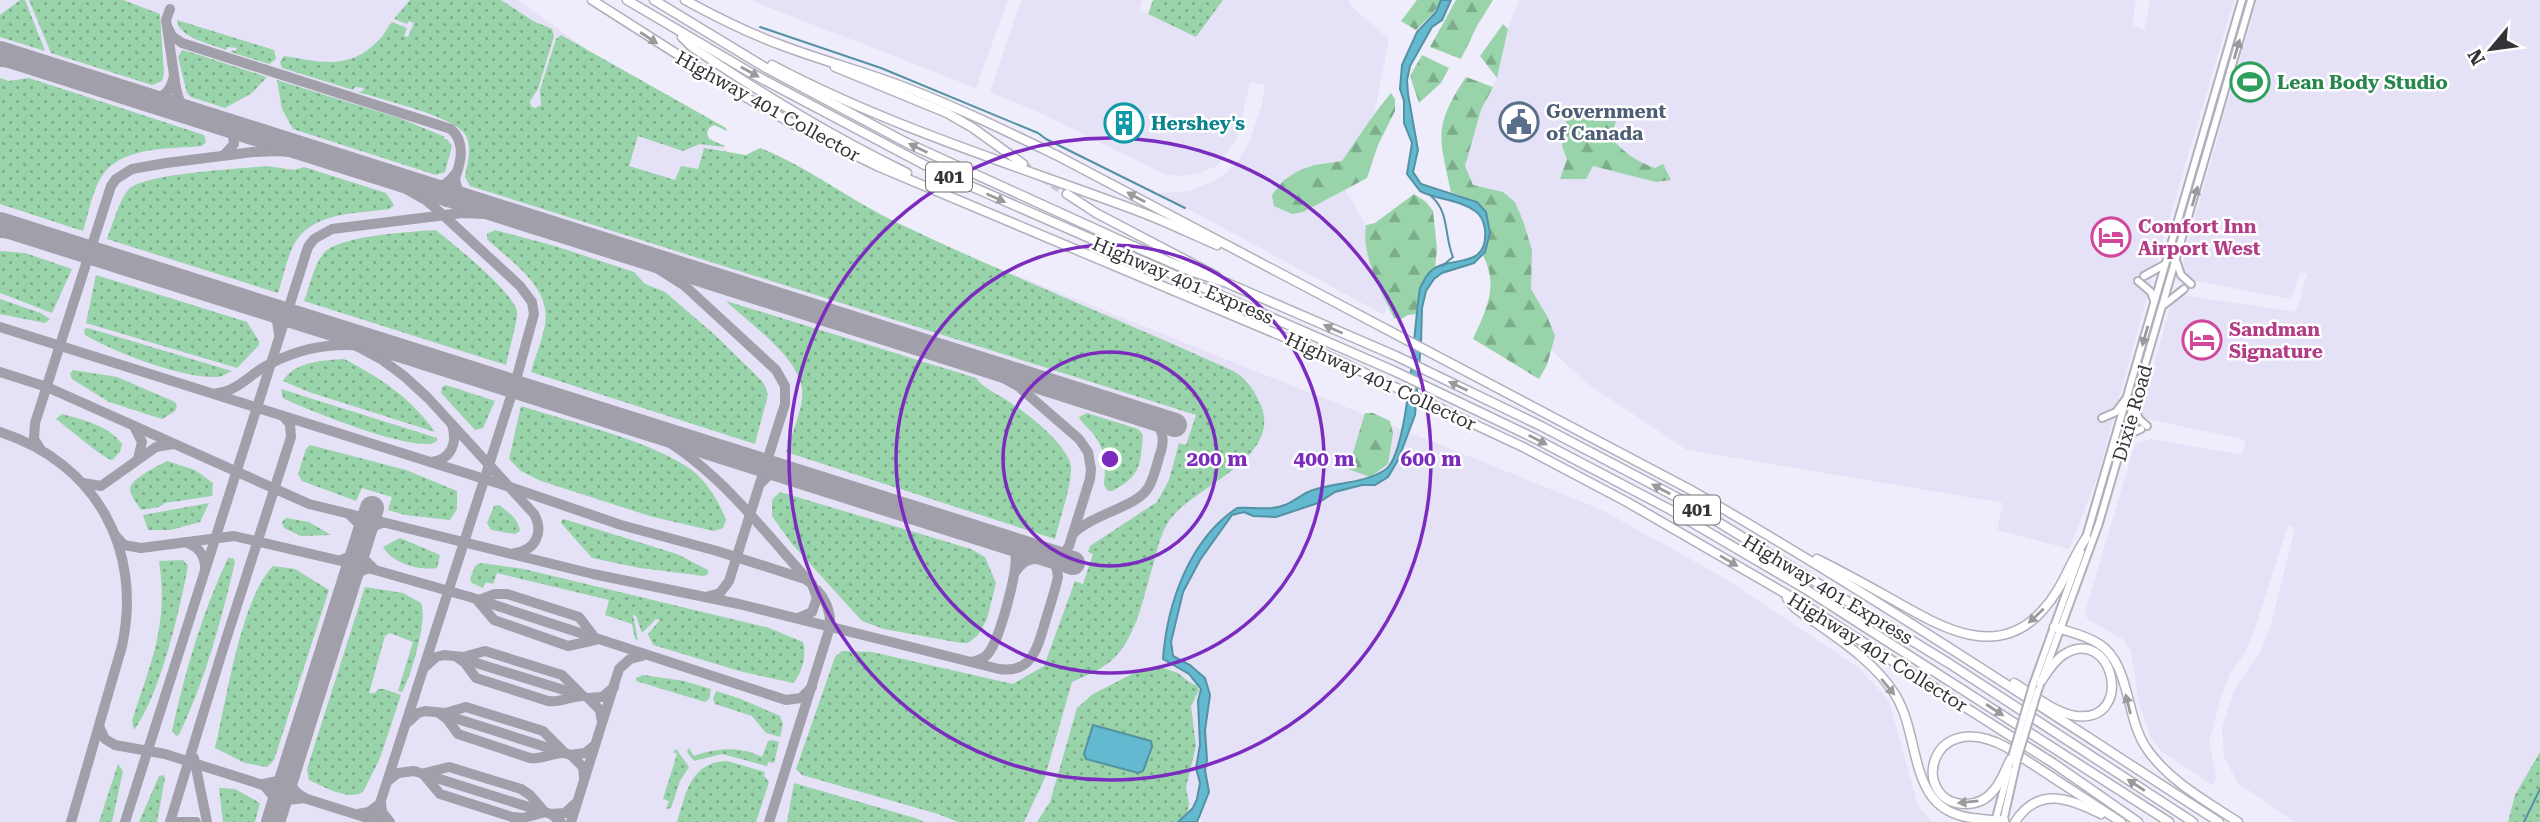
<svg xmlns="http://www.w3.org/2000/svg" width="2540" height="822" viewBox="0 0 2540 822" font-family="'Roboto Serif',serif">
	<defs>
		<pattern id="grass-dots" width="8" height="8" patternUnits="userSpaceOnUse" patternTransform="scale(1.75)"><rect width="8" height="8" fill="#98d3a9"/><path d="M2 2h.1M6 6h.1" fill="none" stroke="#7dac8b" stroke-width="1.8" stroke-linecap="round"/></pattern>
		<pattern id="forest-firs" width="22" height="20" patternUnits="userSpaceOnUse" patternTransform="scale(1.75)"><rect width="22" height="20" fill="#98d3a9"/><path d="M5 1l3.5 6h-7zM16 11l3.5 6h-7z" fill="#7dac8b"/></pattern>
	</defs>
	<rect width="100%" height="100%" fill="#efedfb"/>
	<g fill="#e5e1f6">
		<polygon points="0,0 518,0 756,171 1600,509 1721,576 1859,668 1889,701 1918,806 1932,822 1203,822 1164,791 1155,822 0,822"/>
		<polygon points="750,0 1008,0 976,88"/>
		<polygon points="1021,0 1142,0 1139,10 1196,37 1223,0 1348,0 1353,8 1389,39 1375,111 1370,122 1342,161 1314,165 1303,212 1344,188 1366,225 1368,255 1387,303 1384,315 1159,193 1189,191 1218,179 1233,167 1248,146 1261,107 1265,85 1250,82 1237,139 1217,166 1199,173 1183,176 1166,175 1034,110 990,92"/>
		<polygon points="1519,0 2136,0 2132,26 2144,30 2150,0 2234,0 2157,261 2097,478 2069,549 1997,530 2003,503 1687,450 1589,385 1551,350 1555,336 1547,316 1531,289 1532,250 1515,202 1503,192 1473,185 1465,166 1481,110 1497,78 1508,29"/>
		<polygon points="2257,0 2540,0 2540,752 2515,795 2508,822 2295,822 2238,783 2224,757 2222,729 2234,690 2261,651 2271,624 2295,528 2288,526 2251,640 2242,658 2231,671 2222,694 2209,742 2216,776 2214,786 2161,751 2151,738 2139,704 2131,651 2123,639 2088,620 2085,613 2135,444 2152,439 2242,455 2246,440 2139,417 2172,301 2181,295 2296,312 2301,296 2307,274 2300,272 2291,299 2191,280 2182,272 2185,253"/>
	</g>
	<g fill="url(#grass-dots)">
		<polygon points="20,0 25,0 45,51 0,37 0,15"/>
		<polygon points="29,0 123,0 160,14 164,74 162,81 152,85 51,53"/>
		<path d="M410,0h91l32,21 19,8 2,7 -16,53 -8,12 1,5 4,2 6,-3 -1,-15 16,-51 5,-4 165,93 1,3 -13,-6 -5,3 -2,5 2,6 16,7 -1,1 -24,-3 -17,7 -45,-15 -9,30 46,14 6,-14 17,3 6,-21 42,7 14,-7c49,19 92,54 140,76 109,52 221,96 331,146 13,6 22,18 28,31 29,58 -71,86 -92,123 -7,12 -10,27 -14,41 -9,29 -16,71 -39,93 -12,12 -27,17 -42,24l-28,98 -20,42h-66l-20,-8 -136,-39 -6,-6 39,-112 7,-6 30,1 141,32 31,-18 31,-85 8,3 10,-30 -5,-2 2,-6 67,-44 12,-22 10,-37 7,2 10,-30 -726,-229 -5,-9c2,-14 8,-30 0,-43 -10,-17 -85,-35 -107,-42l5,-1 1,-3 -9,-1 -2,3 -71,-22 -2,-6 4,-6c36,6 65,15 95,-16 5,-5 8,-12 13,-18l15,6 -3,8 4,1 6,-14 -5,-2 -2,3 -13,-5z"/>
		<polygon points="1153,0 1223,0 1196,37 1148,14"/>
		<path d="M177,20l97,30 2,9 -7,5 -38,-12 1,-2 4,1 1,-3 -9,-1 -2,3c-15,-6 -47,-12 -49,-30z"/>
		<polygon points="182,50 190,52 267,77 252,93 225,108 191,97 187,93 178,57"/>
		<path d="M0,78l9,3 20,-3 175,57 2,7 -4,4c-31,3 -77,0 -98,27 -12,16 -15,40 -21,58l-83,-27z"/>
		<polygon points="277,80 402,119 445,137 443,139 447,139 452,146 445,172 436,175 293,129 282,109"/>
		<path d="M267,166l27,4 10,-3 82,26 8,12 -4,4c-34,5 -79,2 -97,37 -7,15 -10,32 -15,47l-171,-54c5,-13 13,-41 22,-50 17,-16 112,-20 138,-23z"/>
		<path d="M436,230c17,14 78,62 81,82 1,8 -9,42 -11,53l-202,-64c6,-15 10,-38 21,-49 17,-17 87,-20 111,-22z"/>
		<path d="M495,230l60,16 79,26 11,12 20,8 50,43 48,47 5,12 -13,50 -224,-72c4,-15 11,-31 14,-47 7,-38 -34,-63 -58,-86v-5z"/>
		<polygon points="0,251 25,253 72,269 52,313 0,293"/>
		<polygon points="96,275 247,322 259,341 259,345 237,368 86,323"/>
		<polygon points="0,299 41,313 50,319 45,323 0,314"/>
		<path d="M726,301l250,77c12,14 21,15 35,25 17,11 62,46 60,67 -1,22 -11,47 -16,69l-269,-87c5,-16 19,-47 16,-64 -5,-32 -53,-65 -76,-87z"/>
		<path d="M88,328l144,43c-5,2 -10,6 -15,6 -34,2 -103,-25 -132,-42l-1,-6z"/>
		<path d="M344,359c37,19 67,39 91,73l-126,-40 -26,-11c10,-19 41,-21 61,-22z"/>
		<polygon points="73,370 117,377 175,402 177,406 175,411 162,419 109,402 72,379 70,374"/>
		<polygon points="446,385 495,401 483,428 475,430 441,393 442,387"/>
		<path d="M281,389l156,49v3c-17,15 -132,-32 -154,-43z"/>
		<path d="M521,406c49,16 132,35 172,65 15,12 26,31 33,49l-3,8 -9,3 -61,-14 -112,-36 -20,-10 -12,-12z"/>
		<path d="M1087,413l51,16 5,6c-3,31 -2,41 -31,56h-4l-4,-6c2,-19 2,-34 -10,-50 -5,-7 -11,-10 -15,-18z"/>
		<path d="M62,414c21,6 46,11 60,30l-2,8 -8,8c-8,-1 -45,-33 -56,-41z"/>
		<polygon points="310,445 406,470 457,491 457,509 450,520 405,515 388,510 392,497 362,488 356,501 302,481 298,474 306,449"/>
		<path d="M167,461l28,9 18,13 -1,13 -47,7 -6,4 -18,3c-3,-5 -11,-15 -11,-21 1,-11 28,-23 37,-28z"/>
		<polygon points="780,492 971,549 985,557 996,583 987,619 978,635 968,643 961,643 884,629 862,621 792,544 772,516 772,500"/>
		<polygon points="209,503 200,522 171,530 148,530 143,515"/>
		<path d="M499,505c9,7 19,13 21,26l-5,3 -24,-4 -4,-7 7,-17z"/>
		<polygon points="286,518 309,522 331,535 301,536 284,528 282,522"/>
		<polygon points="564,519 677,554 708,570 708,574 704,576 640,568 592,558 561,523 561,521"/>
		<path d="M400,538l40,17 -3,13c-18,3 -45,-5 -54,-21z"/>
		<path d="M228,558h5l2,4c-14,60 -30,118 -56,173l-3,1 -4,-5c13,-60 30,-118 56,-173z"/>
		<path d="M183,560l5,6c-8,43 -28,130 -54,164l-2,-9c19,-60 37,-96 27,-160z"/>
		<path d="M481,563l43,6 245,59 34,14c4,12 -1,32 -10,41l-50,-11 -90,-27 -5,-11 12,-14 -4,-1 -14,14 -6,-17 -3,-1 5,25 -3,-1 -3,-15 -27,-9 4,-15 -112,-27 -4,11 -7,-2 -3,6 -11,-5 -2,-4 5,-13z"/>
		<path d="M273,566l22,3 34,21 -55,170 -7,7 -22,-4 -30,-15c11,-46 26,-150 58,-182z"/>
		<path d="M365,587l38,6 18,10c7,16 -10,74 -19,89l-4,-1 15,-49 -23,-9 -5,3 -16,57h6l3,-4h6l17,6 -21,63 -17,34c-15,9 -39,-5 -54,-12l-2,-11z"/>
		<polygon points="1158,666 1178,673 1189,682 1197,686 1199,690 1191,706 1196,746 1186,787 1189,804 1187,814 1180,822 1037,822 1050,802 1077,708 1093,694 1138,671"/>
		<polygon points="643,675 684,681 711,689 709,699 705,702 636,681 636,678"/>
		<polygon points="716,691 741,699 780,716 783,724 780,737 766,733 752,716 715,704 713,699"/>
		<path d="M772,740l7,2 -5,21 -6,-1 -1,4 -45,-12 -28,7 -7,-9 2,-4 5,8c23,-8 45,-10 68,1l6,-16z"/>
		<polygon points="676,749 689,767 680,781 671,808 666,809 669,801 663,799 677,754 673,752"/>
		<polygon points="2540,752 2540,822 2508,822 2515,795"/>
		<path d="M727,761l38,11 -1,4 5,6 -13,40h-79c9,-28 13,-60 50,-61z"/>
		<polygon points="118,764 123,771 112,822 99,822"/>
		<polygon points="164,775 165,778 157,822 139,822 159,776"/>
		<polygon points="794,783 915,818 925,822 787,822"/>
		<polygon points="219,788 235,789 260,803 255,822 223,822"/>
	</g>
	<g fill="url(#forest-firs)">
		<polygon points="1417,0 1442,0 1433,13 1416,30 1401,21"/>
		<polygon points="1456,0 1493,0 1477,26 1461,59 1430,47"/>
		<polygon points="1503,24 1508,29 1497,78 1480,56"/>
		<polygon points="1422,55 1449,68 1441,83 1419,103 1410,76"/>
		<path d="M1466,77l27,10 -12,23 -16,56 8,19 30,7 12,10 8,19 9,29 -1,39 16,27 8,20 -8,29 -8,14 -66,-40c14,-31 27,-55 8,-87l9,-19 -13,-31 -26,-10c-12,-56 -18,-65 15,-115z"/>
		<path d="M1391,93l4,6v12l-17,34 -11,33 -64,34 -11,2 -18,-8 -2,-11 12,-15 14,-9 16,-6 28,-4c16,-23 31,-47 49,-68z"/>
		<path d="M1568,111l27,10h21l-5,17c14,15 26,24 44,30l8,-4 8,16 -15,2 -63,-16 -7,13h-26l7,-20 -5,-13z"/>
		<path d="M1414,194l12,8 7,9 4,38 -2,19 -15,20 -4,26 -8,1 -7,4 -7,-1c-13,-26 -33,-63 -28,-93l9,-2z"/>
		<polygon points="1365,413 1373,413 1390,421 1393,433 1388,464 1370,477 1348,469"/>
	</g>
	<g fill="#62b9d0" stroke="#5491a2" stroke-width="2">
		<path d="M1441,0h10l-9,20 -10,7 -22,39 -3,14 1,14 10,56 -5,22 8,12 56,18 9,10 4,21 -5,19 -11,11 -32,10 -8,6 -8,12 -4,17 -1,35 -6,72 -17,45 -10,17 -13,8h-13l-27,7 -17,11 -42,14 -23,-1 -9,-4 -12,3 -32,45 -17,32 -12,50 2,14 17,9 15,13 5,17 -5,35 2,30 -2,10 4,22 -12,30h-19l15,-14 4,-9 3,-16 -4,-15 4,-23 -2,-44 3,-12 -12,-15 -26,-15c4,-55 26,-119 74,-151 15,-1 33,3 48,-3 10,-4 18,-12 28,-15 24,-8 50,-6 72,-20 24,-15 29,-149 35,-182 3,-6 6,-13 12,-18 18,-15 57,1 53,-41 -1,-6 -4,-14 -10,-18 -16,-12 -38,-11 -55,-20l-13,-17 5,-31 -8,-20v-22l-4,-12 2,-24 15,-33 19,-20z"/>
		<polygon points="1093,725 1151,741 1152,747 1143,771 1138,773 1086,759 1084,754"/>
	</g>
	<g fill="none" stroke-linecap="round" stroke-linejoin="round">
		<g stroke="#5491a2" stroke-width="2">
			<polyline points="760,27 881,68 1038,133 1046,139 1185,208"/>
			<path d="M1431,196c19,16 13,41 22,61l-11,9"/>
			<polyline points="2524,822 2540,789"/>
		</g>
		<g stroke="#a09faa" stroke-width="10">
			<polyline points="170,9 166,20 174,75"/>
			<path d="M167,26l5,10 10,7 269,86c21,19 3,50 -5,73"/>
			<polyline points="0,62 35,64"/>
			<path d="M112,88c24,8 56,24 62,-13 5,41 13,37 50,49"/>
			<polyline points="223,124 233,135 234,144 224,155"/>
			<path d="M397,178c21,7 43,19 58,-4 -1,28 25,31 46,37"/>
			<polyline points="0,233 34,235"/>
			<polyline points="614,247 649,263 685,286 776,370 785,386 785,404 729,581 720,593 709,596"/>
			<polyline points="265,308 277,321 279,334"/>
			<path d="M286,315l67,29 28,15 23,17 24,22 106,116c10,18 2,36 -19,39"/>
			<polyline points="0,327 510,487 621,525 717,551 805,579 812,584 817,598 812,612 798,618"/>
			<path d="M971,360l47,26 61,53 9,13 3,17 -1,10 -21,67 -7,10 -10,5c-15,-3 -26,-5 -36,10"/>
			<path d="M0,372l47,15 262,117 284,70 146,30 260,65c34,5 39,-23 47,-50 4,-14 9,-28 12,-42l-2,-12 -12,-11"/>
			<path d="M217,393c18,-1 32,-17 47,-26 50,-28 94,-26 148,-12"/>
			<polyline points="135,428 142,442 138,459"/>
			<path d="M644,428c67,33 114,96 163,151"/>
			<path d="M0,432c96,31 143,117 122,214l-51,176"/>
			<polyline points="41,450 34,439 35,423 111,186 116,179 132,169 166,163 253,152 278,151 321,155"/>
			<path d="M431,462c20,-2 27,-19 21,-37"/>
			<polyline points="83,483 101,486 156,447 173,444"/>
			<polyline points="760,484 768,476 783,472"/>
			<polyline points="350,515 361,526 362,539 370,528 382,523"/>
			<path d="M1073,534c17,-19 64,-27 75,-46 7,-11 9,-26 13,-37 5,-18 -1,-27 -17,-36"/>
			<polyline points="115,535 124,545 141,548 234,536 354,564 470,597 786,700 801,698 812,687"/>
			<path d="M185,542c12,4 19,11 20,24"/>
			<polyline points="341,560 352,556 360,544 364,559 373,568"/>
			<polyline points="347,586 356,573 369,568"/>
			<polyline points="479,600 495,594 507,594 579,617 595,638"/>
			<polyline points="478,601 494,620 568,646 595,640"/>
			<path d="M457,657l8,6 11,15 72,23c13,2 22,-5 35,-5"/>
			<polyline points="460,658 580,695"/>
			<path d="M971,662c8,-2 15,-4 19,-11 10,-15 29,-82 25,-98l-11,-12"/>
			<polyline points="425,667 436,657 444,655 463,657 485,651 562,675 583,696"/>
			<path d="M439,713l8,6 11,15 72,24c13,2 22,-6 35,-5"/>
			<polyline points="442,714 571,755"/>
			<polyline points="602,722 600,710 588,698 602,697 614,687"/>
			<polyline points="407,723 418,713 425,711 445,713 466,707 543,731 565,753"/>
			<polyline points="99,726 105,739 115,745 165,754 380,822"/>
			<polyline points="194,758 207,822"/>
			<polyline points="425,773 449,767 521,789 530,795 543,810"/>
			<polyline points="424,775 440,794 512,817 523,818 542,813"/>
			<polyline points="584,778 583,767 571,755 585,753 594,746"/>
			<polyline points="389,780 398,773 414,771 551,814"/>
			<path d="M276,811l12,-11 17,-2c-12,-6 -17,-15 -16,-29"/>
			<polyline points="276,811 273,796 263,784 278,781 289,769"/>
			<polyline points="358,814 369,812 381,803 382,812 390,822"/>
			<polyline points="125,822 308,247 314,239 332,229 462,213 486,214 540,224"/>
			<polyline points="170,822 222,652 291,437 290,424 284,417"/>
			<polyline points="179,822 196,822"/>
			<polyline points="374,822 514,387 534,314 532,302 520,286 442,214 427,201 380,174"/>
			<polyline points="561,822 551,814 565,813 576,803"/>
			<polyline points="571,822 619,669 630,659 642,656"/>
			<path d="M769,822l61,-195c1,-14 -3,-26 -13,-37"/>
		</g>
		<g stroke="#a09faa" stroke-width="24">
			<polyline points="0,53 1175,425"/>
			<polyline points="0,224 1073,563"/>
			<polyline points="273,822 372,508"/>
		</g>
		<polyline stroke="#cac8d4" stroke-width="8" stroke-dasharray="8 4" stroke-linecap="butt" points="1023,164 1067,194"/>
		<g stroke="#b1afbb" stroke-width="10">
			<g id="major">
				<polyline points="2177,263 2181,275 2191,284"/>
				<polyline points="2144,276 2164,265"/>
				<polyline points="2138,281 2151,292 2154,301"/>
				<polyline points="2165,304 2184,289"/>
				<polyline points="2134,405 2139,419 2147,426"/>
				<polyline points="2102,418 2116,412 2125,400"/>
				<polyline points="2124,441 2132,433 2141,429"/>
				<polyline points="2085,541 2242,0"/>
				<polyline points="2033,685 2081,552"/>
				<polyline points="2038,690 2099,523 2251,0"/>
				<polyline points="1995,822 2009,769"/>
				<polyline points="2003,822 2017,760"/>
			</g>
		</g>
		<g stroke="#b1afbb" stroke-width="11">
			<g id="highway">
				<polyline points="592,0 735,91 793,124 877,166 1322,353 1525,448 1627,502 1800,602 2053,763 2138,822"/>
				<polyline points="627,0 751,73 936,171 1394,371 1534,438 1669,509 1807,590 2169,822"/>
				<polyline points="654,0 766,68 907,143 1126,243 1193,272 1227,283 1396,356 1541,426 1682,500 1950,664 2193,822"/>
				<path d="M685,0c31,17 63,33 96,45 42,16 85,27 126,43 52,20 101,44 151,68l631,333c181,104 355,220 530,333"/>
				<path d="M682,37l10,10c72,48 137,88 215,126"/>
				<path d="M772,65c117,62 243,100 366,146 27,10 53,23 79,34"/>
				<polyline points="835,67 947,113 973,128 1023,164"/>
				<polyline points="1067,194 1096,213 1216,276"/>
				<path d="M1817,559c24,12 48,25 71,38 48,27 107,66 154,14 22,-24 27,-48 44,-73"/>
				<path d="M1787,598l8,10c34,25 79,51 101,88 26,44 11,114 76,122 11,1 21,3 32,2"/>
				<path d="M2054,627c15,5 32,8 45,17 32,20 26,74 48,105 22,32 59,52 91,73"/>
				<path d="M2014,683c18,11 41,30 62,33 60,7 37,-93 -13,-61 -9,6 -15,16 -21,25"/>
				<path d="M2012,757c-6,10 -10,24 -18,33 -7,9 -17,14 -28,14 -56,0 -40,-99 40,-57l115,75"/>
				<path d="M2015,822c23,-36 54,-24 86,-8"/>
			</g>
		</g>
		<use href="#major" stroke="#fff" stroke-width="6"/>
		<use href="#highway" stroke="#fff" stroke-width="8"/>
		<g stroke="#b1afbb" stroke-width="10" stroke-linecap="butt">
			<g id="major-bridge">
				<polyline points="2012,757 2033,685"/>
				<polyline points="2017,760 2038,690"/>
			</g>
		</g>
		<use href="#major-bridge" stroke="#fff" stroke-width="6"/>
	</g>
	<defs><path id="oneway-solid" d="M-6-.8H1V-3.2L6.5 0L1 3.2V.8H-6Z" transform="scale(1.75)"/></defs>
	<g fill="#9a999c">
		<use href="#oneway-solid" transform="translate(649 38) rotate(33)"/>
		<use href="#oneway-solid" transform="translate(2237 49) rotate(-74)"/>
		<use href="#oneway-solid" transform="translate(750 72) rotate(29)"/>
		<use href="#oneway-solid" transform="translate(918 148) rotate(-154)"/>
		<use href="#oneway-solid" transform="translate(2195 196) rotate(-74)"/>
		<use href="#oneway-solid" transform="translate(1136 197) rotate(-152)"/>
		<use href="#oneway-solid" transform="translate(996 198) rotate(24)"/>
		<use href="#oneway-solid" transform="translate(1333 329) rotate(-156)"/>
		<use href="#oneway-solid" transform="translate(2145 336) rotate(106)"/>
		<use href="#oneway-solid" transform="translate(1458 386) rotate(-155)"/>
		<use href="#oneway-solid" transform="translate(1538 440) rotate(27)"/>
		<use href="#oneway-solid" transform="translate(1661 489) rotate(-152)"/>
		<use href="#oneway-solid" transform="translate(1729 561) rotate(31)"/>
		<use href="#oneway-solid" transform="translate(2036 616) rotate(137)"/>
		<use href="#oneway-solid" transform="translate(1888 687) rotate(50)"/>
		<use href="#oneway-solid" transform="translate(2128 704) rotate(-104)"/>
		<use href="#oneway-solid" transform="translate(1995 710) rotate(33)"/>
		<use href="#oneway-solid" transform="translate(2136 785) rotate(-147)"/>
		<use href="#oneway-solid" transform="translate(1968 802) rotate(174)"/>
	</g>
	<g fill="none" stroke="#7b2cbf" stroke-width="3.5">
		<circle cx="1110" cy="459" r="107"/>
		<circle cx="1110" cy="459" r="214"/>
		<circle cx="1110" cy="459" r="321"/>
	</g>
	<defs>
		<g id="stadium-ring" transform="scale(2.0125)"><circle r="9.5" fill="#fff" stroke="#2e9e5b" stroke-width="1.5"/><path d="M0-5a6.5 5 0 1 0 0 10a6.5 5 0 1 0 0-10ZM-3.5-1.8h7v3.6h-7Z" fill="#2e9e5b"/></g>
		<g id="civic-ring" transform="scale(2.0125)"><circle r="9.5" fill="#fff" stroke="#5c6f8a" stroke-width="1.5"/><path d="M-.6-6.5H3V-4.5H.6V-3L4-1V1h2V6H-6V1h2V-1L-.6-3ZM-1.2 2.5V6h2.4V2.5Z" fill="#5c6f8a"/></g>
		<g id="building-ring" transform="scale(2.0125)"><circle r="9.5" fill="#fff" stroke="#0f9aa8" stroke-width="1.5"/><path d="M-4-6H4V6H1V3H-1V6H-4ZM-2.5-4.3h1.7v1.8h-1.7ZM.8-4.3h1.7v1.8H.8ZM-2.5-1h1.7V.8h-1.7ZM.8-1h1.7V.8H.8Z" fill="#0f9aa8"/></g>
		<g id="hotel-ring" transform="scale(2.0125)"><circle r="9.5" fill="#fff" stroke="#d1479c" stroke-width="1.5"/><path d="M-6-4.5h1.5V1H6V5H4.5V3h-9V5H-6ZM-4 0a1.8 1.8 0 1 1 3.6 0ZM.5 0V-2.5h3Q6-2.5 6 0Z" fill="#d1479c"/></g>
	</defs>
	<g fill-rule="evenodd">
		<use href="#stadium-ring" x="2250" y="82"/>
		<use href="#civic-ring" x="1519" y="122"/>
		<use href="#building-ring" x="1124" y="123"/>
		<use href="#hotel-ring" x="2111" y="237"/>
		<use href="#hotel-ring" x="2202" y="340"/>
	</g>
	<g text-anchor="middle" stroke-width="5" stroke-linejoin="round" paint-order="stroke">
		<g fill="#fff" stroke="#717074" stroke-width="2">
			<rect x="926" y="162.5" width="46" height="29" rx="5"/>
			<rect x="1674" y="495.5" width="46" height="29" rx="5"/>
		</g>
		<g font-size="18" font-weight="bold" fill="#343338">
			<text x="949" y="183">401</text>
			<text x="1697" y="516">401</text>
		</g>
		<g font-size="19" font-weight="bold" fill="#27864d" stroke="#fff" text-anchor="start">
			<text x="2277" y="89">Lean Body Studio</text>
		</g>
		<g font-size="19" fill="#343338" stroke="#fff">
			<text transform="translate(768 106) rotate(29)" y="7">Highway 401 Collector</text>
			<text transform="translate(1183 280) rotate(23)" y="7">Highway 401 Express</text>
			<text transform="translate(1381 381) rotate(25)" y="7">Highway 401 Collector</text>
			<text transform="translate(2132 413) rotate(-74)" y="7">Dixie Road</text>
			<text transform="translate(1828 589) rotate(31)" y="7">Highway 401 Express</text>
			<text transform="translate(1878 652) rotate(32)" y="7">Highway 401 Collector</text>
		</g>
		<g font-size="19" font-weight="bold" fill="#4e5e75" stroke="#fff" text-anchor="start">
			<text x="1546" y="118">Government<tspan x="1546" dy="22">of Canada</tspan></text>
		</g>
		<g font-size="19" font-weight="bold" fill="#0d838f" stroke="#fff" text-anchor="start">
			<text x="1151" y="130">Hershey's</text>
		</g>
		<g font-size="19" font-weight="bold" fill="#b23c85" stroke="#fff" text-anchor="start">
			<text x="2138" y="233">Comfort Inn<tspan x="2138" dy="22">Airport West</tspan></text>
			<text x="2229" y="336">Sandman<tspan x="2229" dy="22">Signature</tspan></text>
		</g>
	</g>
	<circle cx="1110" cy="459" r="10" fill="#7b2cbf" stroke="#fff" stroke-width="3.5"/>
	<g font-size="21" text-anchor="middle" font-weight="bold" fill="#7b2cbf" stroke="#fff" stroke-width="5" stroke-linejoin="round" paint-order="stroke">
		<text x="1217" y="466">200 m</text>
		<text x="1324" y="466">400 m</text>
		<text x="1431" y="466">600 m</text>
	</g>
	<g transform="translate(2491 49) rotate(241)" stroke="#ffffff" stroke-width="5" paint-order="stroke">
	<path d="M0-5L12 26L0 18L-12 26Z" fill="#343338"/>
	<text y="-10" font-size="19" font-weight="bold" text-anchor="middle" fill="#343338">N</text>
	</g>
</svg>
